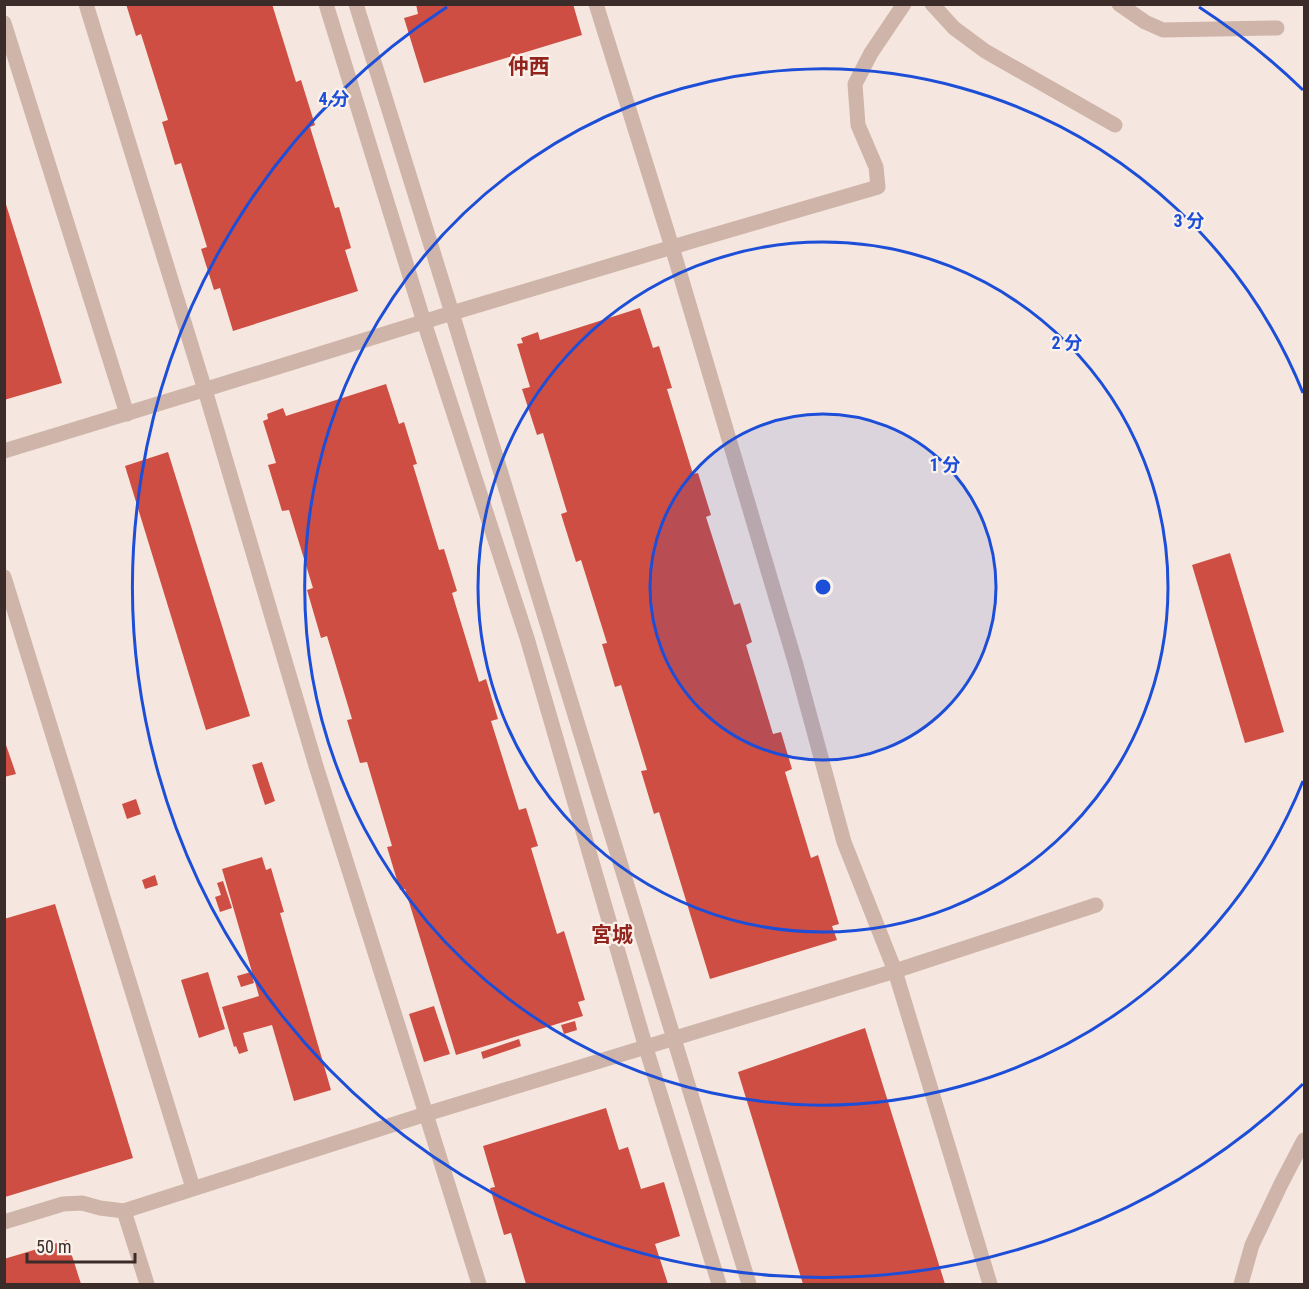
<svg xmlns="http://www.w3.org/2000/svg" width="1309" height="1289" viewBox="0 0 1309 1289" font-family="'Roboto Condensed','Noto Sans JP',sans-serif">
	<rect width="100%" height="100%" fill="#f5e7df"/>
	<g fill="#cf4e43">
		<polygon points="126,4 272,4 296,82 301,80 315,125 310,127 335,208 339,207 351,248 345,250 358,291 233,331 220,288 214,290 201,249 207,247 181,163 175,165 162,122 168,120 141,34 136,36"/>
		<polygon points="416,4 573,4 582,35 424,83 404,18 418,14"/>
		<polygon points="4,198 62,383 4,400"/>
		<polygon points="640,308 653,348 659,346 672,388 667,389 693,474 698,473 711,515 706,517 734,605 740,603 752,642 746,645 773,734 781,732 792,769 785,772 811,858 818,855 839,924 832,926 837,940 710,979 659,812 654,814 641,771 647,770 621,685 615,687 602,644 607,643 581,560 576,562 561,514 567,512 543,433 537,435 522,389 530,387 517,344 523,343 521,338 538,332 540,340"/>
		<polygon points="386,384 399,424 404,422 417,464 413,465 439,550 444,549 457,591 452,593 479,682 486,679 498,719 491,721 519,810 526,808 538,846 531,848 557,934 564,931 585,1000 578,1002 583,1016 456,1055 405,889 400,890 387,847 392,846 367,762 360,763 347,720 352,719 327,636 321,638 307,590 313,588 289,510 282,511 268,465 276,463 263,421 268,419 267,414 283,408 286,416"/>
		<polygon points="168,452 250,716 206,730 125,466"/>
		<polygon points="1230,553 1284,732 1245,743 1192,565"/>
		<polygon points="4,739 16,774 4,777"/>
		<polygon points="262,762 275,801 265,805 252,765"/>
		<polygon points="136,799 141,814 127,819 122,804"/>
		<polygon points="262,857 266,870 271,868 284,912 280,913 331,1090 294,1101 272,1025 243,1033 248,1051 239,1054 236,1046 234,1047 222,1007 259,996 222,869"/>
		<polygon points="155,875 158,885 145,889 142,880"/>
		<polygon points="223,881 232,908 220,912 215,897 221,895 217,883"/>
		<polygon points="55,904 133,1158 5,1197 4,919"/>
		<polygon points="208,972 225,1029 199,1038 181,980"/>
		<polygon points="251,972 254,983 241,987 237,976"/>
		<polygon points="434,1006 450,1054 424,1062 409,1014"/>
		<polygon points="575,1021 577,1030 564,1034 561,1025"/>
		<polygon points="865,1028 945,1284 803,1284 738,1072"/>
		<polygon points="519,1039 521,1046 483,1059 481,1052"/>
		<polygon points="606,1108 619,1150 628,1147 641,1189 664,1182 680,1236 655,1244 668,1284 526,1284 511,1233 504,1235 490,1188 495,1187 483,1146"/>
		<polygon points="67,1240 81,1284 4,1284 4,1259"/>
	</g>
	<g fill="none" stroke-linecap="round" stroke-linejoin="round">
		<g stroke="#cfb4a9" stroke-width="15">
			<polyline points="86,4 205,390 316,766 426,1114 479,1284"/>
			<polyline points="326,4 424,322 527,638 646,1048 719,1284"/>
			<polyline points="356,4 452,313 749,1284"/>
			<polyline points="596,4 672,247 796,665 844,842 895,971 990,1284"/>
			<polyline points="932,4 954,28 985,51 1115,125"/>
			<polyline points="1119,4 1145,22 1163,30 1277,28"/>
			<polyline points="4,23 127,414"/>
			<path d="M4,451c150,-45 298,-92 448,-138 141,-43 284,-85 426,-126l-2,-20 -18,-42 -3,-41 16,-31 33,-49"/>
			<polyline points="4,577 193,1188"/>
			<polyline points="124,1211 426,1114 895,971 1096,905"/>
			<polyline points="4,1222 63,1204 82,1203 100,1208 124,1211 147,1284"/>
			<polyline points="1241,1284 1252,1245 1281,1184 1304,1140"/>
		</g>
	</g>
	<circle cx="823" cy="587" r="173" fill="#1d4ed8" fill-opacity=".12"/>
	<g fill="none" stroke="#1d4ed8" stroke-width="3">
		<circle cx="823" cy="587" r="173"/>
		<circle cx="823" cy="587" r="345"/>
		<path d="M1303 781A518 518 0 1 1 1303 393"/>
		<path d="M1303 1084A691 691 0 1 1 447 7M1199 7A691 691 0 0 1 1303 90"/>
	</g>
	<g text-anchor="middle" stroke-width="4.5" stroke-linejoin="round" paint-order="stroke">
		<g font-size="21" font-weight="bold" fill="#91241c" stroke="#fcf2ec">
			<text x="529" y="74">仲西</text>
			<text x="612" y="942">宮城</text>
		</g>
	</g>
	<circle cx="823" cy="587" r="9" fill="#1d4ed8" stroke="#fcf2ec" stroke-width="3"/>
	<g font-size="18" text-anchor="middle" font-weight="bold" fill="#1d4ed8" stroke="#fcf2ec" stroke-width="4.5" stroke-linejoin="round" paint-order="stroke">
		<text x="334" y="105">4 分</text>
		<text x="1189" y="227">3 分</text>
		<text x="1067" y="349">2 分</text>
		<text x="945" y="471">1 分</text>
	</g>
	<rect width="1309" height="1289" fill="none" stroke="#3b2c2a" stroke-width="12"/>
	<path d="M27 1253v9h108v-9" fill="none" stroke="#3b2c2a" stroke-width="3"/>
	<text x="36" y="1253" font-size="18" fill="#3b2c2a" stroke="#fcf2ec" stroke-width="4.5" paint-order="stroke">50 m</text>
</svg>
